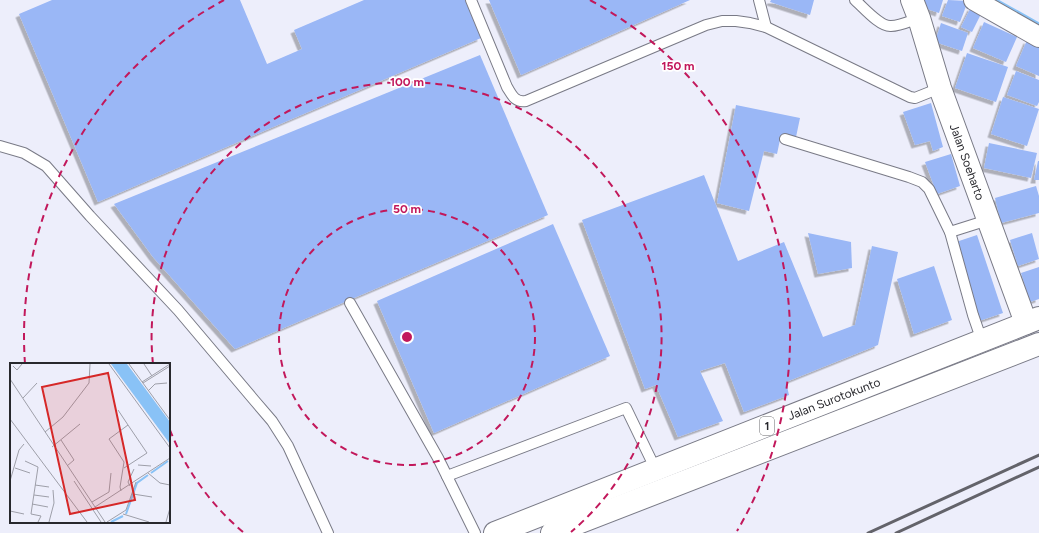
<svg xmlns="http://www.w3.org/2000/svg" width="1039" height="533" viewBox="0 0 1039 533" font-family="Figtree,sans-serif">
	<defs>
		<filter id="shadow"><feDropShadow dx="-3.5" dy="3.5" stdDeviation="0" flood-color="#0004"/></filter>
	</defs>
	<rect width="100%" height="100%" fill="#edeefb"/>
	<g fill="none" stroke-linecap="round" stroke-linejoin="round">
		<polyline stroke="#89c2f6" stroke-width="5" points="994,0 1039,25"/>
	</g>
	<g fill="#9ab7f6" filter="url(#shadow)">
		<polygon points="52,0 240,0 267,64 302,49 294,30 364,0 465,0 481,38 98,202 19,14"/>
		<polygon points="489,0 690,0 521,75"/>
		<polygon points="771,0 814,0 810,15 770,2"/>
		<polygon points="924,0 943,0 939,13 921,7"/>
		<polygon points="948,0 968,1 960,22 942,16"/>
		<polygon points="971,7 982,12 972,32 961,27"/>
		<polygon points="984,22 1017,37 1006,62 973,48"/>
		<polygon points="941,23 968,33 962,51 935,42"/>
		<polygon points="1027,40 1039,46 1039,76 1016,66"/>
		<polygon points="967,53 1008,67 996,102 955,88"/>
		<polygon points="480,55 548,215 235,349 153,257 114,204"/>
		<polygon points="1016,71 1039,80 1039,102 1037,106 1007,95"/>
		<polygon points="1003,97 1039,109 1027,146 991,134"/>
		<polygon points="931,103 943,147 933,151 930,141 915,145 903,112"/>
		<polygon points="736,105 800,118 796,137 781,135 777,154 764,151 749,211 717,203"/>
		<polygon points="989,143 1037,153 1031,178 984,168"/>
		<polygon points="951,154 960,186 937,194 925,162"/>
		<polygon points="1038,161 1039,161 1039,180 1034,180"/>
		<polygon points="704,175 738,261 784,242 823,337 855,325 872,246 898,252 878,345 786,382 789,395 744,412 725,363 700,371 723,421 678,437 656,385 645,389 582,220"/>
		<polygon points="1036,186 1039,196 1039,213 1001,223 995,198"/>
		<polygon points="553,224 610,356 434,433 377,301"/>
		<polygon points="808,233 851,242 852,268 818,274"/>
		<polygon points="1032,233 1039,259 1018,266 1010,240"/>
		<polygon points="977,235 1003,313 979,321 956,242"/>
		<polygon points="934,266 952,320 914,334 897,279"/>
		<polygon points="1039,267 1039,299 1030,302 1021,273"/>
	</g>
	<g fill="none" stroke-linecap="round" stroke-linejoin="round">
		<g stroke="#797a86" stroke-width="12">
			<g id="lane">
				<path d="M471,0l36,87c5,8 8,16 19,14l180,-76 16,-4h14l14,2 16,4 144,70 5,1 25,-10"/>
				<polyline points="759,0 766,27"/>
				<path d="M855,0c8,7 25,27 36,26 9,0 19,-5 28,-8"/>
				<polyline points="785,139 909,177 922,182 929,189 950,232 973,315 982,341"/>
				<polyline points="0,146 24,153 46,166 90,216 178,310 254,400 272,421 288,446 328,533"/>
				<polyline points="950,232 988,220"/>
				<polyline points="350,303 438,458 475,533"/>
				<polyline points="447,476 626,408 656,470"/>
			</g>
		</g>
		<g stroke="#797a86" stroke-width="22">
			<polyline id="street" points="974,0 1039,37"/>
		</g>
		<g stroke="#797a86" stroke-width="24">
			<polyline id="secondary" points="912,0 919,18 940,88 1026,323"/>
		</g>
		<g stroke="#797a86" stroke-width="24">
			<g id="primary">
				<polyline points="495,533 1039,318"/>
				<polyline points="552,533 1039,344"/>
			</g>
		</g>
		<use href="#lane" stroke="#fff" stroke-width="10"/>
		<use href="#street" stroke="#fff" stroke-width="20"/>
		<use href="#secondary" stroke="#fff" stroke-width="22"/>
		<use href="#primary" stroke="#fff" stroke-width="22"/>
		<g stroke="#63636a" stroke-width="3">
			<polyline points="868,533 1039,455"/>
			<polyline points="896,533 1039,467"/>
		</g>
	</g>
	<g fill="none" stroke="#c2185b" stroke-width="2" stroke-dasharray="7 5">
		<circle cx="407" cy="337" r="128"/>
		<path d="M243 532A255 255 0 0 1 170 430M153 364A255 255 0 1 1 571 532"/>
		<path d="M25 364A383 383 0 0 1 224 0M590 0A383 383 0 0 1 737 531"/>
	</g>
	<g text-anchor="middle" stroke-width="3.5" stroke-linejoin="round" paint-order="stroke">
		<rect fill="#fff" stroke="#68686c" stroke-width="1" x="760" y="417" width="14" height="18" rx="3"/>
		<g font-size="11" font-weight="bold" fill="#28282d">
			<text x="767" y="430">1</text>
		</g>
		<g font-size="12" fill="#28282d" stroke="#fff">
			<text transform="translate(967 162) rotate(70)" y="4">Jalan Soeharto</text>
			<text transform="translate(834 399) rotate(-21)" y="4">Jalan Surotokunto</text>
		</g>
	</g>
	<g transform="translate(10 363)">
		<rect width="160" height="160" fill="#edeefb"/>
		<path d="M101,1h16l43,58v22z" fill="#89c2f6"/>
		<path fill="none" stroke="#89c2f6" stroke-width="2" d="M141,110l17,-12M116,151l11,-31 11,-8M101,159l12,-6"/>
		<path fill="none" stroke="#9e9fa9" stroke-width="1" d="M99,1l61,84M119,1l41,56M134,1l8,12M3,3l4,4 5,-6M0,16l95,143M132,19l28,-18M133,20l27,-17M138,28l7,-7 12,-1M13,35l14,-15M108,47l10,15 -19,14 15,23 -4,25 1,4M0,56l77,103M35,69l18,-15 26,-34 1,-19M51,77l13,20 -7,6M42,84l28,-23M15,98l13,6 -7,47 10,2 -3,6M128,102l13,1M5,105l15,5M114,105l23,-15 -19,-28M138,110l12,10 10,2M0,118l9,-31 5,-6M64,118l27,41M25,122l14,2M120,123l-2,-4 6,-13M123,131l19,3M24,132l15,2M82,139l17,-10 2,-19M22,141l16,3M85,144l75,-49M0,148l14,3M113,151l26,8M39,159l5,-19 -1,-13M97,159l19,-12 10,-28M156,159l4,-14"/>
		<path fill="#d62828" fill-opacity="0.15" stroke="#d62828" stroke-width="2" d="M98,10l27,127 -65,14 -28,-127z"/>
		<rect width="160" height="160" fill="none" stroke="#28282d" stroke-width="2"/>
	</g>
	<circle cx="407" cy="337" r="6" fill="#c2185b" stroke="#fff" stroke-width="2"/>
	<g font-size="12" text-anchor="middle" font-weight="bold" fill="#c2185b" stroke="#fff" stroke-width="3.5" stroke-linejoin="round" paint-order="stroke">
		<text x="678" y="70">150 m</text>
		<text x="407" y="86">100 m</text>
		<text x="407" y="213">50 m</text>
	</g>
</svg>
